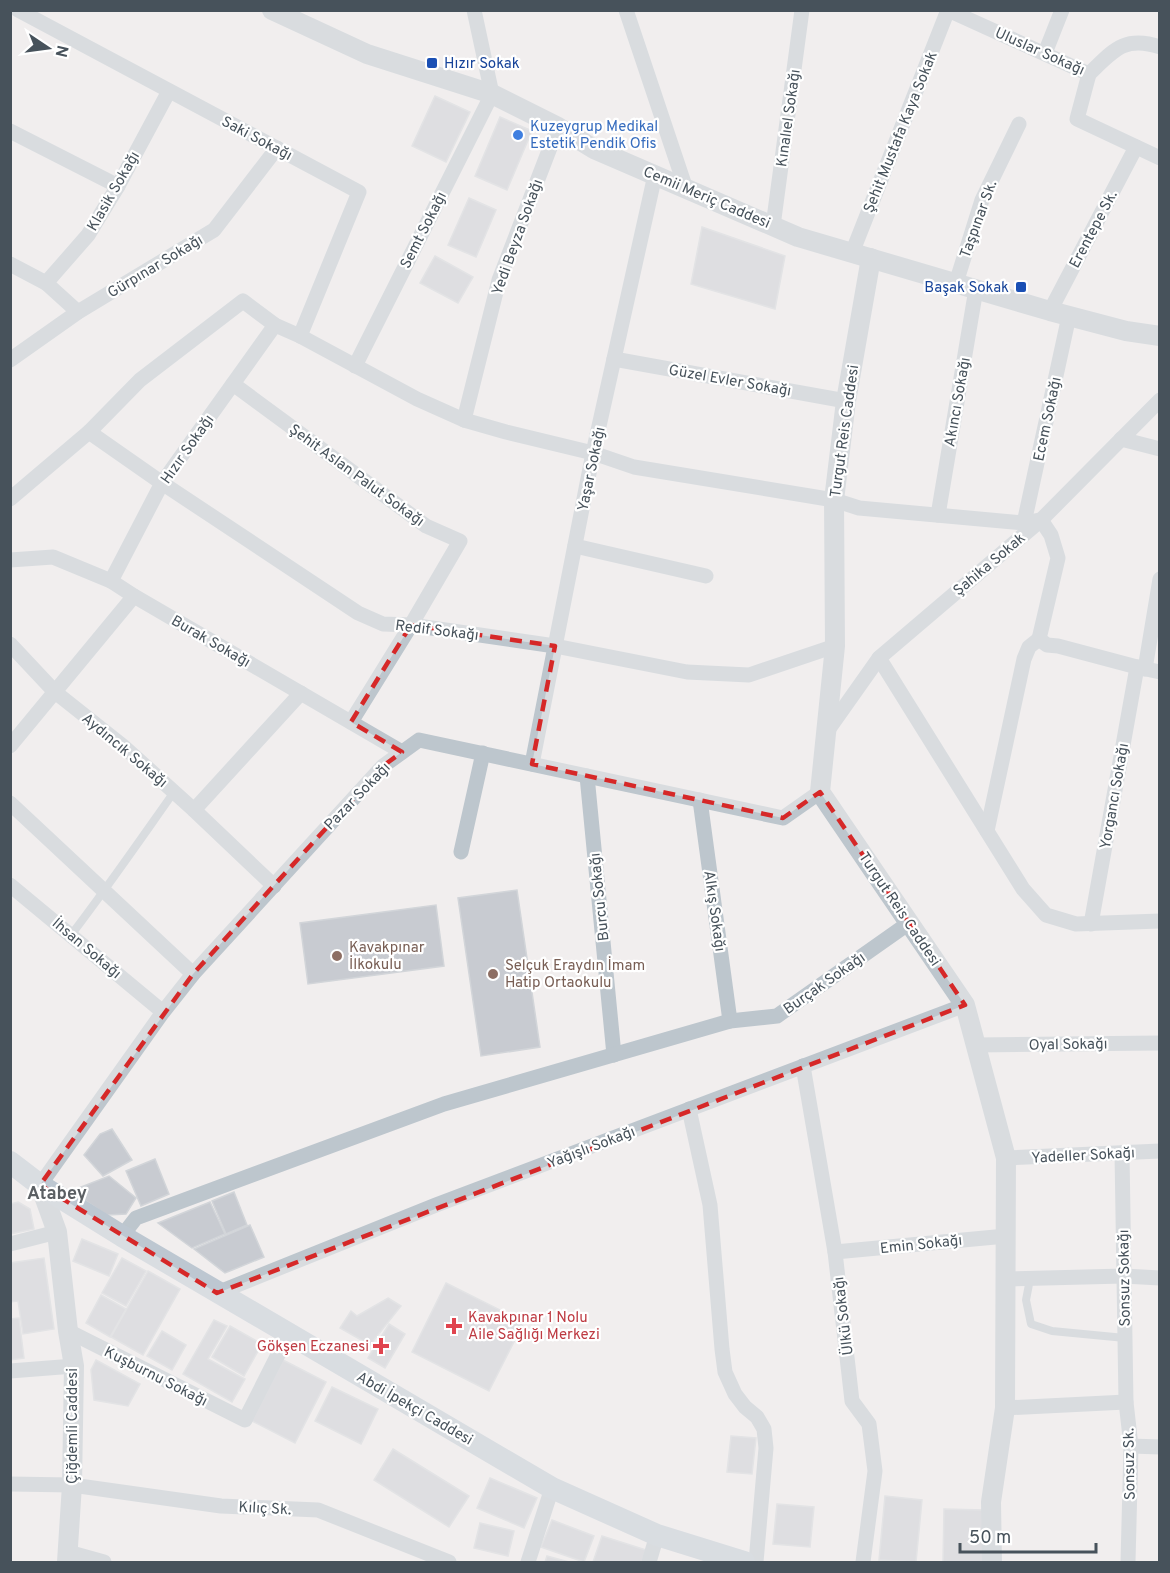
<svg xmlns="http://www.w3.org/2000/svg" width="1170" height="1573" viewBox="0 0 1170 1573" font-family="Overpass,sans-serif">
	<rect width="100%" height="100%" fill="#f1eeee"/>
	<g fill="#c8cbd1" stroke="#d2d5d9" stroke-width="1.5">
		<polygon points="435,96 470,112 446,162 412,146"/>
		<polygon points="500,117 532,131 507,190 475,176"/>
		<polygon points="469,198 496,210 476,257 448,245"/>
		<polygon points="702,227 785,256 775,309 691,284"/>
		<polygon points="435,256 473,277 458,303 420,283"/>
		<polygon points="517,890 540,1047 481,1056 458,898"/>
		<polygon points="436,905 444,966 308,984 300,923"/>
		<polygon points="112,1129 132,1160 103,1176 84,1155 100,1134"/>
		<polygon points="155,1159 169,1194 141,1206 126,1171"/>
		<polygon points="109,1176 136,1198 126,1214 107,1215 71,1191"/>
		<polygon points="234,1192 247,1225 226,1234 212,1201"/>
		<polygon points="18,1202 30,1209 34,1229 10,1234 10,1204"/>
		<polygon points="210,1202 225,1234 192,1248 158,1223"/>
		<polygon points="250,1225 264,1257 225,1273 194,1249"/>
		<polygon points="82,1239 118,1254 109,1276 73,1261"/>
		<polygon points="44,1258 54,1329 23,1334 18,1301 10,1302 10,1263"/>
		<polygon points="122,1258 146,1271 126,1306 102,1293"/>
		<polygon points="148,1271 180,1289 143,1355 111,1337"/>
		<polygon points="446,1283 524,1322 489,1391 412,1352"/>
		<polygon points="101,1295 126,1309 110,1337 86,1323"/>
		<polygon points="388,1298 401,1306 370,1345 340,1328 351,1311 357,1316"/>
		<polygon points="19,1318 24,1358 10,1360 10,1319"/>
		<polygon points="214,1320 227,1326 208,1359 245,1379 232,1402 183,1374"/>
		<polygon points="389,1324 405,1334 385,1368 368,1358"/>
		<polygon points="230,1326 262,1344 244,1376 212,1357"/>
		<polygon points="162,1331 186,1345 172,1370 147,1356"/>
		<polygon points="96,1360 140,1384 128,1406 94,1400 91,1370"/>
		<polygon points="283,1360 326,1382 295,1443 252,1421"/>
		<polygon points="332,1387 378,1409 361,1444 315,1421"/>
		<polygon points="731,1436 756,1438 752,1474 727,1472"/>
		<polygon points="393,1449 469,1496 449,1527 374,1480"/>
		<polygon points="490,1478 537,1498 524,1528 477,1508"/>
		<polygon points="885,1496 922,1500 916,1562 879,1560"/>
		<polygon points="777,1504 814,1507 810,1547 773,1544"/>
		<polygon points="944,1509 984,1510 983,1562 943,1562"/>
		<polygon points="552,1520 594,1536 584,1562 541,1547"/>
		<polygon points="480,1523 514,1531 508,1556 474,1548"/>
		<polygon points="602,1536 646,1550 642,1562 593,1562"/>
		<polygon points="547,1556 569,1562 545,1562"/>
	</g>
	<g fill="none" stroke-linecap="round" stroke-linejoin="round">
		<g stroke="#bdc6cd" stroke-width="8">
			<path d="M71,935c36,-47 69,-95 103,-143"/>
			<polyline points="1030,1279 1026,1300 1031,1324 1052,1331 1125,1338"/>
		</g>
		<g stroke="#bdc6cd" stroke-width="15">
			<polyline points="18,10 359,192 300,336"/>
			<polyline points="626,10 686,189"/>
			<path d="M948,10l141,64c24,-23 35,-39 71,-27"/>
			<polyline points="1045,53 1062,10"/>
			<polyline points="1089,74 1077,119 1160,158"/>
			<polyline points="10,131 118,186"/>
			<polyline points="773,226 802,10"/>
			<polyline points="852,253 948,10"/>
			<polyline points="10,264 46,283 78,312"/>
			<polyline points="46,283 88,235 118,186 169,91"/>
			<polyline points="956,283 982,200 1019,124"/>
			<polyline points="1050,311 1136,147"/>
			<polyline points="614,359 846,401"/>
			<polyline points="10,360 78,312 214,230 277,148"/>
			<polyline points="355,366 492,94 474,10"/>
			<polyline points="233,384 426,526 460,541 411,625 351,722"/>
			<polyline points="464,420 499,280 558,127"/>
			<polyline points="89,432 162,483 358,613 383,624 411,625 555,646 687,672 749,675 835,646"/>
			<polyline points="1121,439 1160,449"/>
			<polyline points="10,499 89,432 140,380 243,301 275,325 300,336 417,399 464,420 506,432 593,453 634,467 834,500 859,508 1024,523 1041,520 1051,535 1058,558 1039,639 1047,645 1058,646 1137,667 1160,672"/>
			<polyline points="938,515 976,289"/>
			<polyline points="1024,523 1069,316"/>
			<polyline points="575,546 706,576"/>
			<polyline points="10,560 53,557 111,581 134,596 402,752"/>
			<polyline points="111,581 162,483 275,325"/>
			<polyline points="10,644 55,692 123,746 194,810 274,886"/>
			<polyline points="879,658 1023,889 1046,915 1076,924 1160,921"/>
			<polyline points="1145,669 1160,579"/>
			<polyline points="826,733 879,658 1041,520 1160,400"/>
			<polyline points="10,746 134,596"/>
			<polyline points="532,764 593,453 655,175"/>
			<polyline points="587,776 614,1055"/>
			<polyline points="700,800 730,1021"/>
			<polyline points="10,803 193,974"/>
			<polyline points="194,810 301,693"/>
			<polyline points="987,831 1024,659 1029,647 1039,639"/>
			<polyline points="461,852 483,753"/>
			<polyline points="10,885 163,1012"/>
			<polyline points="1091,924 1137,667"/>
			<polyline points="976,1045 1160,1043"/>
			<polyline points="803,1066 835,1252 852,1401 869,1424 875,1471 863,1562"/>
			<polyline points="689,1109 710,1205 722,1349 725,1372 735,1394 745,1407 757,1417 764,1429 766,1448 756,1562"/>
			<polyline points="1122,1153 1126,1402 1131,1446 1128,1562"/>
			<polyline points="1006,1158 1160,1151"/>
			<polyline points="40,1185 163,1012 193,974 383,766 419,740 783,818 820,792"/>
			<polyline points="122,1236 136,1218 444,1104 730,1021 777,1016 909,923"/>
			<polyline points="10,1244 57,1232"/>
			<polyline points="835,1252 1006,1236"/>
			<polyline points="1006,1279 1124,1276 1160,1278"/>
			<polyline points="217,1293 436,1205 965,1005"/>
			<polyline points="68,1331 245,1420 288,1335"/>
			<polyline points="10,1371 74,1366"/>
			<polyline points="1005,1408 1126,1402"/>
			<polyline points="1131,1446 1160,1447"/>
			<polyline points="10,1484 72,1485 221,1506 318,1510 449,1562"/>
			<polyline points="68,1552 104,1562"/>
			<polyline points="528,1562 552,1488"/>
			<polyline points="649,1562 657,1535"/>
		</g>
		<g stroke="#bdc6cd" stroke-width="20">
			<polyline points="272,10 367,54 492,94 558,127 594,149 798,237 1050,311 1126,331 1160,336"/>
			<polyline points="871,258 846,401 834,500 835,646 820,792 965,1005 1006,1158 1005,1408 991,1502 992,1562"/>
			<polyline points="40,1185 57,1232 68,1331 74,1366 72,1485 67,1562"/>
		</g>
		<polyline stroke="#bdc7d1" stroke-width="22" points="10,1162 40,1185 122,1236 552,1488 657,1535 744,1562"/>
	</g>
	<path d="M0 0H1170V1573H0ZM411,625l144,21 -23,118 251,54 37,-26 145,213 -748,288 -177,-108 153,-211 190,-208 19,-14 -51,-30z" fill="#f1eeee" fill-opacity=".55" fill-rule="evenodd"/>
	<path fill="none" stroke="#d62828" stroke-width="4.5" stroke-dasharray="12 8" stroke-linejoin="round" d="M411,625l144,21 -23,118 251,54 37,-26 145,213 -748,288 -177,-108 153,-211 190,-208 19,-14 -51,-30z"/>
	<g fill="#1a4fb4" stroke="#fff" stroke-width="2">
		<rect x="426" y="57" width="12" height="12" rx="3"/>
		<rect x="1015" y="281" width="12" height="12" rx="3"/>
	</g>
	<circle fill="#3f7fe0" stroke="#fff" stroke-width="2" cx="518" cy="135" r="6"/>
	<g fill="#8d6e63" stroke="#fff" stroke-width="2">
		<circle cx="337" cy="956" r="6"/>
		<circle cx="493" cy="974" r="6"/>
	</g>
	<g fill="#e0444e" stroke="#fff" stroke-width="2">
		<path d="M451 1317h6v6h6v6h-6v6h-6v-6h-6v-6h6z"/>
		<path d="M378 1337h6v6h6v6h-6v6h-6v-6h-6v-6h6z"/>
	</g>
	<g text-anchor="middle" stroke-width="4.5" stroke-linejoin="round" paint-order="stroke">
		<g font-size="15" fill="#47525b" stroke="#fff">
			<text transform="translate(1040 51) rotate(24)" y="5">Uluslar Sokağı</text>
			<text transform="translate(788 118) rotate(-82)" y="5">Kınalıel Sokağı</text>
			<text transform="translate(900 132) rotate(-68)" y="5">Şehit Mustafa Kaya Sokak</text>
			<text transform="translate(257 138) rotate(28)" y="5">Saki Sokağı</text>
			<text transform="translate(113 191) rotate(-60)" y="5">Klasik Sokağı</text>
			<text transform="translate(707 197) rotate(23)" y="5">Cemii Meriç Caddesi</text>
			<text transform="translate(978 219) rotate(-70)" y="5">Taşpınar Sk.</text>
			<text transform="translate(1093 229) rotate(-62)" y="5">Erentepe Sk.</text>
			<text transform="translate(423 230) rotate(-63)" y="5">Semt Sokağı</text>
			<text transform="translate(517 237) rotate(-70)" y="5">Yedi Beyza Sokağı</text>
			<text transform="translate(155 266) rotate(-31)" y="5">Gürpınar Sokağı</text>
			<text transform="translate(730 380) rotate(10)" y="5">Güzel Evler Sokağı</text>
			<text transform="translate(957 402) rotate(-80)" y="5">Akıncı Sokağı</text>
			<text transform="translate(1047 419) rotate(-78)" y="5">Ecem Sokağı</text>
			<text transform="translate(844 431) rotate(-82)" y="5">Turgut Reis Caddesi</text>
			<text transform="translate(187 449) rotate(-55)" y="5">Hızır Sokağı</text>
			<text transform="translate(591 469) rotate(-78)" y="5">Yaşar Sokağı</text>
			<text transform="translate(357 475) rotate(36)" y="5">Şehit Aslan Palut Sokağı</text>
			<text transform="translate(989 564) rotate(-40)" y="5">Şahika Sokak</text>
			<text transform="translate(437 630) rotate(7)" y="5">Redif Sokağı</text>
			<text transform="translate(211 641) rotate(30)" y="5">Burak Sokağı</text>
			<text transform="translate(125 750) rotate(40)" y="5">Aydıncık Sokağı</text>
			<text transform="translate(357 796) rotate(-46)" y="5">Pazar Sokağı</text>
			<text transform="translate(1114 796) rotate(-80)" y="5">Yorgancı Sokağı</text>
			<text transform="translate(599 897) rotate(-96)" y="5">Burcu Sokağı</text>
			<text transform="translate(900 909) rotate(56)" y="5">Turgut Reis Caddesi</text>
			<text transform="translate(715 911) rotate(82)" y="5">Alkış Sokağı</text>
			<text transform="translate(87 948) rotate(40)" y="5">İhsan Sokağı</text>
			<text transform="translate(824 983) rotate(-35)" y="5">Burçak Sokağı</text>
			<text transform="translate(1068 1044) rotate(-1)" y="5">Oyal Sokağı</text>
			<text transform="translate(591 1147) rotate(-21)" y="5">Yağışlı Sokağı</text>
			<text transform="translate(1083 1155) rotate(-3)" y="5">Yadeller Sokağı</text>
			<text transform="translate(921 1244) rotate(-6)" y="5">Emin Sokağı</text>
			<text transform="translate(1124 1278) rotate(-91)" y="5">Sonsuz Sokağı</text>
			<text transform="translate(843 1316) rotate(-97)" y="5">Ülkü Sokağı</text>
			<text transform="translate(156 1376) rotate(27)" y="5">Kuşburnu Sokağı</text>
			<text transform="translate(415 1408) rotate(30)" y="5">Abdi İpekçi Caddesi</text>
			<text transform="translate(72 1426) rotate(-90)" y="5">Çiğdemli Caddesi</text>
			<text transform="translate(1129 1464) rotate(-91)" y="5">Sonsuz Sk.</text>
			<text transform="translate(265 1508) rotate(3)" y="5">Kılıç Sk.</text>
		</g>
		<g font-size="15" fill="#164399" stroke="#fff" text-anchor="start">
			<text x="444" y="68">Hızır Sokak</text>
			<text x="1009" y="292" text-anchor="end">Başak Sokak</text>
		</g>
		<g font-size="15" fill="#366cbe" stroke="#fff" text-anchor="start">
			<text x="530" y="131">Kuzeygrup Medikal<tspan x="530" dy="17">Estetik Pendik Ofis</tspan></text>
		</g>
		<g font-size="15" fill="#785e54" stroke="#fff" text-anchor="start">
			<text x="349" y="952">Kavakpınar<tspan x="349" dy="17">İlkokulu</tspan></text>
			<text x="505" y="970">Selçuk Eraydın İmam<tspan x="505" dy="17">Hatip Ortaokulu</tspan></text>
		</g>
		<g font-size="15" fill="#be3a42" stroke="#fff" text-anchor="start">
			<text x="468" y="1322">Kavakpınar 1 Nolu<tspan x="468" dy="17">Aile Sağlığı Merkezi</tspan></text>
			<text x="369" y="1351" text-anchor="end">Gökşen Eczanesi</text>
		</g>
		<g font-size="18" font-weight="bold" fill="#5b5f63" stroke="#fff">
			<text x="57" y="1199">Atabey</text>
		</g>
	</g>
	<rect width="1170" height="1573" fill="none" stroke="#47525b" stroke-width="24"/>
	<g transform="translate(48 48) rotate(103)" stroke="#ffffff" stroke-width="4.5" paint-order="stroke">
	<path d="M0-4.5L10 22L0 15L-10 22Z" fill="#47525b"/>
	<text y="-9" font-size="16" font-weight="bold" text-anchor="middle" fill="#47525b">N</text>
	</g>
	<path d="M960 1543v9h136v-9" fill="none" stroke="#47525b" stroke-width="3"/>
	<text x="969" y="1543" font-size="18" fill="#47525b" stroke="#ffffff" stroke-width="4.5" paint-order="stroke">50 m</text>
</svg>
